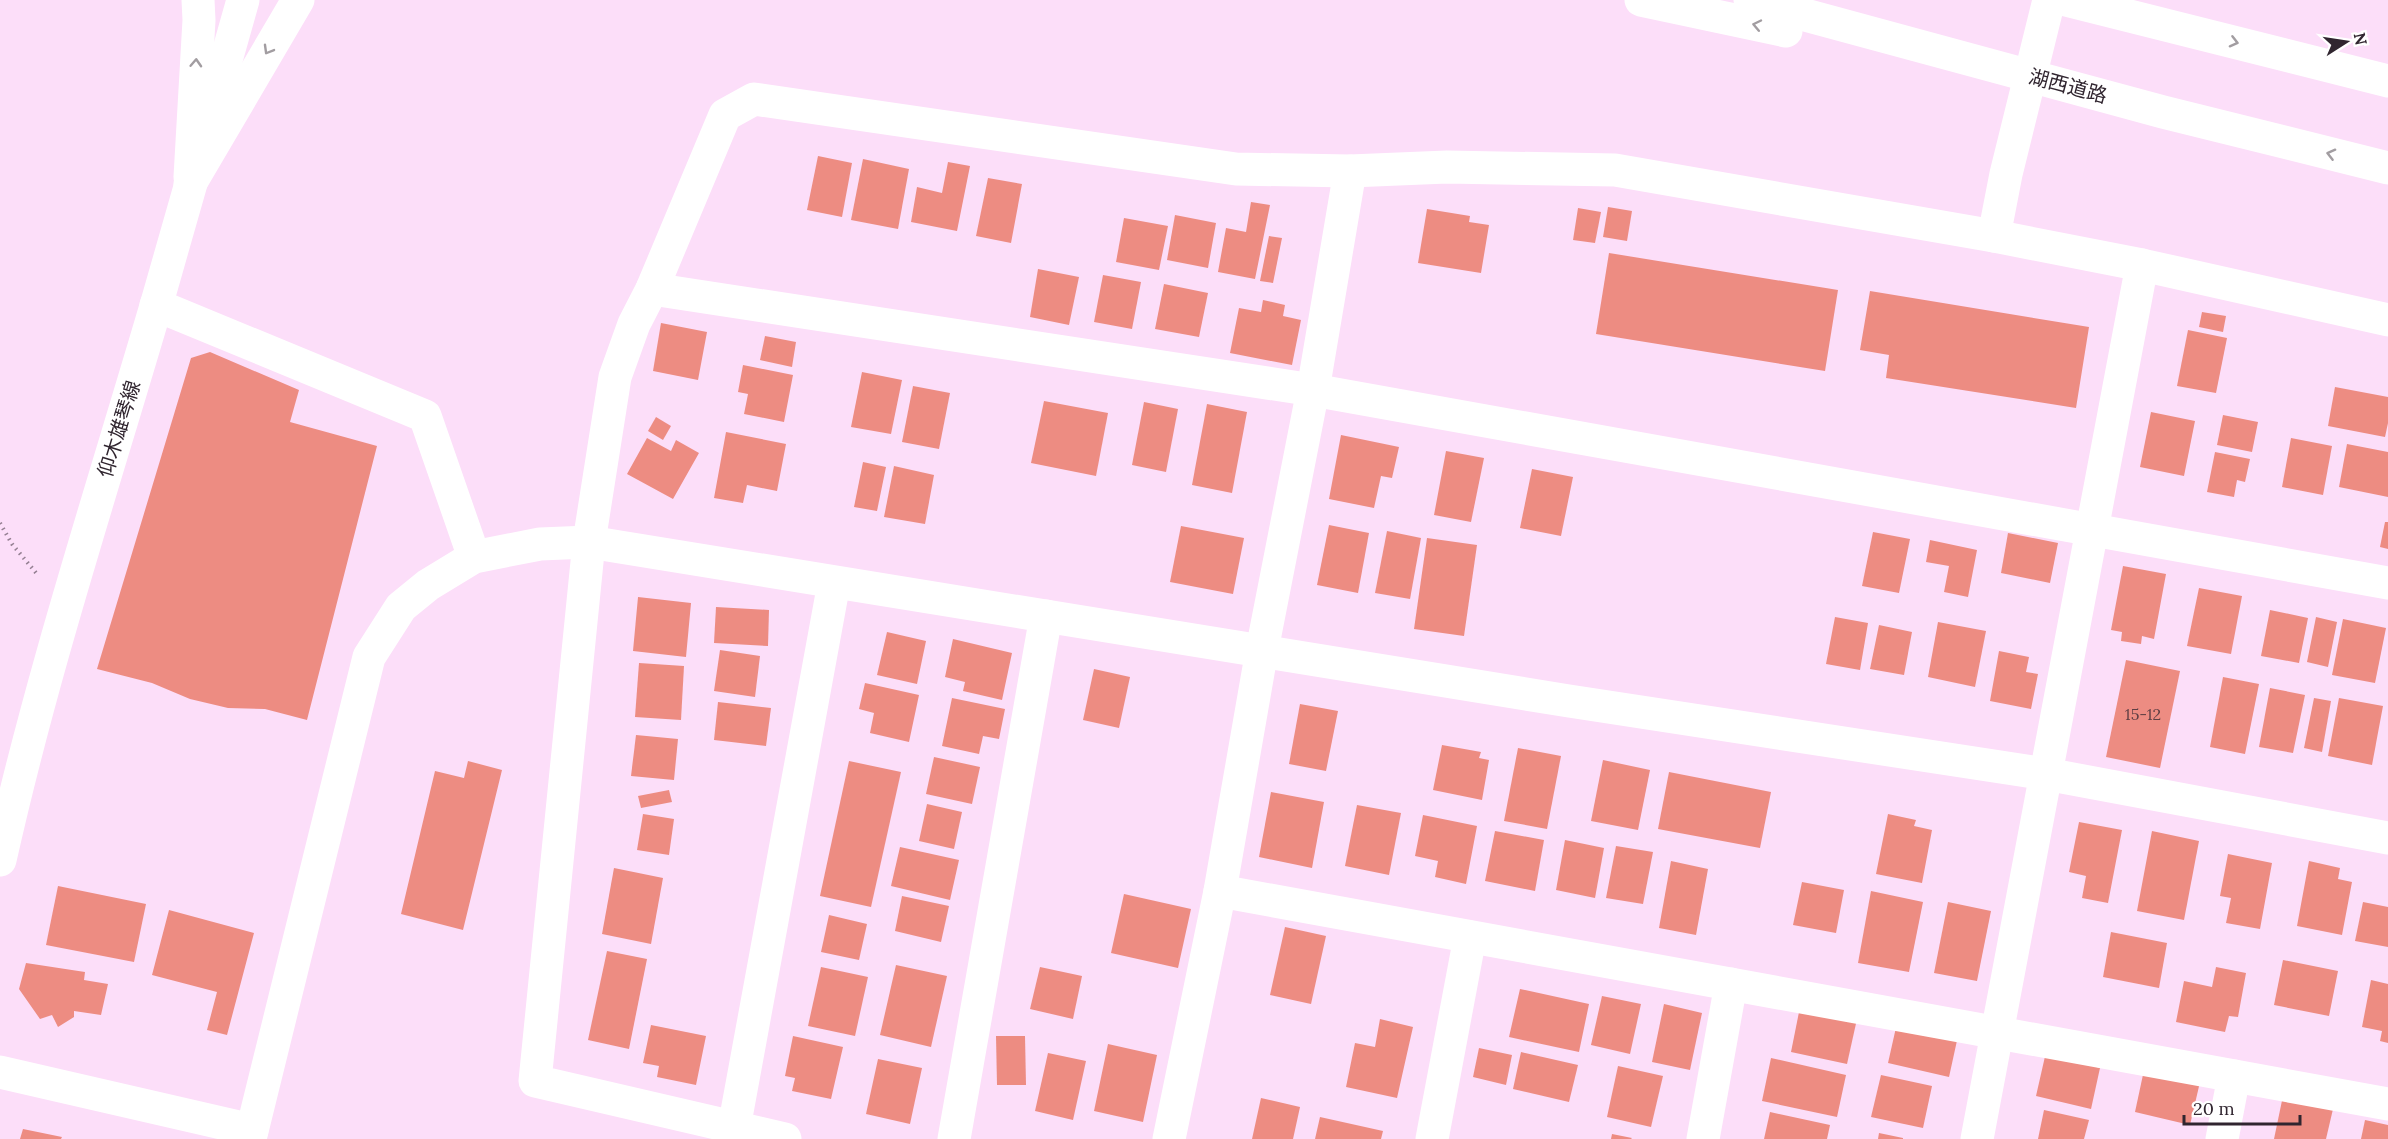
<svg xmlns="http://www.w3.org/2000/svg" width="2388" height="1139" viewBox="0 0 2388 1139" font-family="Lora,'Noto Sans JP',serif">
	<rect width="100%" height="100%" fill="#fcdef9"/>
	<g fill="#ed8c82">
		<polygon points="818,156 852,163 842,217 807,210"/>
		<polygon points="863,159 909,169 898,229 851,220"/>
		<polygon points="948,162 970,166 957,231 911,222 917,187 942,193"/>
		<polygon points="988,178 1022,184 1011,243 976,236"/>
		<polygon points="1251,202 1270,205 1255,279 1218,272 1226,228 1246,232"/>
		<polygon points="1608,207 1632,211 1627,241 1603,237"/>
		<polygon points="1578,208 1601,212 1595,243 1573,240"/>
		<polygon points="1427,209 1470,216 1469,222 1489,225 1481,273 1418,263"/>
		<polygon points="1175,215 1216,223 1208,268 1167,260"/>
		<polygon points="1124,218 1168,226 1159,270 1116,262"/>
		<polygon points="1269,236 1282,238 1273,283 1260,281"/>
		<polygon points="1609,253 1838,290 1825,371 1596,334"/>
		<polygon points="1038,269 1079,277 1069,325 1030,317"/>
		<polygon points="1103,275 1141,282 1132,329 1094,322"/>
		<polygon points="1164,284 1208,293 1199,337 1155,329"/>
		<polygon points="1870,291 2089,327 2076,408 1886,378 1889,355 1860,350"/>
		<polygon points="1263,300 1285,305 1283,316 1301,320 1292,365 1230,353 1239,308 1261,312"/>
		<polygon points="2202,312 2226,316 2223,332 2199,327"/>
		<polygon points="661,323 707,332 698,380 653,371"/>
		<polygon points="2188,330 2227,338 2216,393 2177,386"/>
		<polygon points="765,336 796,342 792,367 760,360"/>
		<polygon points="210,352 299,390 290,422 377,446 307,720 265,709 228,708 190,699 152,683 97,669 191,358"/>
		<polygon points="743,365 793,375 784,422 744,414 748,394 738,392"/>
		<polygon points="862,372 902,380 891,434 851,427"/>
		<polygon points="913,386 950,393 939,449 902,442"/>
		<polygon points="2335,387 2388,397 2388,423 2385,437 2328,426"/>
		<polygon points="1044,401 1108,413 1096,476 1031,463"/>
		<polygon points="1144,402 1178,409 1166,472 1132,465"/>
		<polygon points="1207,404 1247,412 1232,493 1192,485"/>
		<polygon points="2151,412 2195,421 2184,476 2140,467"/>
		<polygon points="2223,415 2258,422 2252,452 2217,445"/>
		<polygon points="656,417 671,426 663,440 648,431"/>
		<polygon points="726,432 786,444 777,491 747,485 743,503 714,498"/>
		<polygon points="1341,435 1399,447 1392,478 1381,476 1374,508 1329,499"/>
		<polygon points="647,438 671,451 676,440 699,453 673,499 627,474"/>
		<polygon points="2291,438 2332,446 2323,495 2282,487"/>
		<polygon points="2347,444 2388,452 2388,497 2339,487"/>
		<polygon points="1446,451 1484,458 1471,522 1434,515"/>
		<polygon points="2215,452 2250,459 2245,482 2237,480 2234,497 2207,492"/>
		<polygon points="863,462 886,467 877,511 854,507"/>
		<polygon points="894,466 934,475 925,524 884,517"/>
		<polygon points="1532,469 1573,477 1561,536 1520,528"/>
		<polygon points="2385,522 2388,522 2388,549 2380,547"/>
		<polygon points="1329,525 1369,533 1358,593 1317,585"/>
		<polygon points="1181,526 1244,538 1233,594 1170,582"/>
		<polygon points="1387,531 1421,538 1410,599 1375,593"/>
		<polygon points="1873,532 1910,539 1899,593 1862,586"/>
		<polygon points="2008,533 2058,543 2050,583 2001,573"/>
		<polygon points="1427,538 1477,545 1464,636 1414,629"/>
		<polygon points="1930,540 1977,550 1968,597 1944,592 1949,566 1926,562"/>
		<polygon points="2123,566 2166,574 2154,639 2142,636 2141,644 2121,641 2122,632 2111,630"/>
		<polygon points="2199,588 2242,596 2231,654 2187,646"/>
		<polygon points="638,597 691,603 686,657 633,651"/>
		<polygon points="716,607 769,610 768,646 714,643"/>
		<polygon points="2270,610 2308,618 2299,663 2261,656"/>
		<polygon points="1835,617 1868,623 1860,670 1826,664"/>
		<polygon points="2316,617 2337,622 2328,667 2307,662"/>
		<polygon points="2343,619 2386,628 2375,683 2332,675"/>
		<polygon points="1938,622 1986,631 1975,687 1928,677"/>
		<polygon points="1879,625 1912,632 1904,675 1870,669"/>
		<polygon points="887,632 926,641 917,684 877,675"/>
		<polygon points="953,639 1012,653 1002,700 963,691 965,682 945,677"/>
		<polygon points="720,650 760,656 755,697 714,691"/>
		<polygon points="1999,651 2029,657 2026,672 2038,674 2031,709 1990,701"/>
		<polygon points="2126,660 2180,671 2160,768 2106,757"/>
		<polygon points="639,663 684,666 681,720 635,717"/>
		<polygon points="1094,669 1130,677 1119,728 1083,720"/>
		<polygon points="2223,677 2259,684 2245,754 2210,747"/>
		<polygon points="865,683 919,695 909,742 870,733 874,713 859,709"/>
		<polygon points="2270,688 2305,695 2293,753 2259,747"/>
		<polygon points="952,698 1005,709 999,739 983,736 979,754 942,746"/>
		<polygon points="2314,698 2331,701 2322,752 2304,748"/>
		<polygon points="2339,698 2383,706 2372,765 2328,756"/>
		<polygon points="718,702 771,708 766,746 714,740"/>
		<polygon points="1300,704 1338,711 1326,771 1289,764"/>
		<polygon points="636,735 678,739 674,780 631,776"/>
		<polygon points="1442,745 1481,752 1479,758 1489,760 1482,800 1433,790"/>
		<polygon points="1518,748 1561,756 1547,829 1504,821"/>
		<polygon points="934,757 980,767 972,804 926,794"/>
		<polygon points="1603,760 1650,770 1638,830 1591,821"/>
		<polygon points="468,761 502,770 463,930 401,914 435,771 464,778"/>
		<polygon points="849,761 901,772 871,907 820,896"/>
		<polygon points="1669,772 1771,792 1760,848 1658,829"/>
		<polygon points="669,790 672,802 641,808 638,796"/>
		<polygon points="1271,792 1324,802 1312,868 1259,857"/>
		<polygon points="927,804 962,812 954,849 919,841"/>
		<polygon points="1357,805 1401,813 1389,875 1345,866"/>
		<polygon points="643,814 674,819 669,855 637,850"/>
		<polygon points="1888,814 1916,820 1914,826 1932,830 1922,883 1876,874"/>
		<polygon points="1423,815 1477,826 1466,884 1435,877 1438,861 1415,856"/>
		<polygon points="2079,822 2122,830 2108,903 2082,898 2086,876 2069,872"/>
		<polygon points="1495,831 1544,840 1535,891 1485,881"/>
		<polygon points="2152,831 2199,841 2184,920 2137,911"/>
		<polygon points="1565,840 1604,848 1595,898 1556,890"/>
		<polygon points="1616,846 1653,852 1643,904 1606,898"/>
		<polygon points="900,847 959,860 950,900 891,886"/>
		<polygon points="2228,854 2272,863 2260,929 2226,923 2231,898 2220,896"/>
		<polygon points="1671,861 1708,869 1696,935 1659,928"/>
		<polygon points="2309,861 2340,868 2338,879 2352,882 2342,935 2297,926"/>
		<polygon points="614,868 663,878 651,944 602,934"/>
		<polygon points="1802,882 1844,890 1836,933 1793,925"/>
		<polygon points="58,886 146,904 134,962 46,945"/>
		<polygon points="1871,891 1923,902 1909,972 1858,963"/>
		<polygon points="1124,894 1191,909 1178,968 1111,953"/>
		<polygon points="902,896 949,906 941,942 895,931"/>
		<polygon points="1948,902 1991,911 1977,981 1934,973"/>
		<polygon points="2363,902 2388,907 2388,947 2355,941"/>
		<polygon points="169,910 254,933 227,1035 207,1030 217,992 152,975"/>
		<polygon points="829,915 867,924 859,960 821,952"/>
		<polygon points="1285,927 1326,936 1311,1004 1270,995"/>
		<polygon points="2111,932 2167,943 2159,988 2103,977"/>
		<polygon points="607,951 647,959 629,1049 588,1040"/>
		<polygon points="2283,960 2338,971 2329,1016 2274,1005"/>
		<polygon points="26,963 85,972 84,980 108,984 101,1015 74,1011 74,1017 58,1027 52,1015 40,1019 19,989"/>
		<polygon points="896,965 947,976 931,1047 880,1035"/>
		<polygon points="821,967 868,977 855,1036 808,1026"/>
		<polygon points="1040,967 1082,976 1073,1019 1030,1009"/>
		<polygon points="2216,967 2246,973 2238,1017 2229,1016 2225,1032 2176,1022 2184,981 2212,987"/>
		<polygon points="2371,980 2388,984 2388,1043 2380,1041 2382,1031 2362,1027"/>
		<polygon points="1520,989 1589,1004 1579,1052 1509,1037"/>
		<polygon points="1602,996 1641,1004 1630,1054 1591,1045"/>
		<polygon points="1664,1004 1702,1013 1690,1070 1652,1062"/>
		<polygon points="1800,1007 1857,1019 1847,1064 1791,1052"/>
		<polygon points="1380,1019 1413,1027 1397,1098 1346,1087 1355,1043 1375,1047"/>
		<polygon points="1897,1023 1958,1036 1949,1077 1888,1063"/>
		<polygon points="651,1025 706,1036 696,1085 657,1077 659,1066 643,1063"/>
		<polygon points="793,1036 843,1047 831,1099 792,1091 795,1078 785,1076"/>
		<polygon points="996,1036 1025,1036 1026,1085 997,1085"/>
		<polygon points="1108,1044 1157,1055 1143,1122 1094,1111"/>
		<polygon points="1479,1048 1512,1055 1506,1085 1473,1077"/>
		<polygon points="1521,1052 1578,1065 1569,1102 1513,1089"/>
		<polygon points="2046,1052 2100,1068 2091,1109 2036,1096"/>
		<polygon points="1048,1053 1086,1061 1073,1120 1035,1111"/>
		<polygon points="1771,1058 1846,1075 1837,1117 1762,1101"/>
		<polygon points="878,1059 922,1068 910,1124 866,1114"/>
		<polygon points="1618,1066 1663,1076 1651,1127 1607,1117"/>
		<polygon points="2144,1070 2200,1082 2190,1125 2135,1112"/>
		<polygon points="1881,1075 1932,1086 1923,1128 1871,1117"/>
		<polygon points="2284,1091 2333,1109 2326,1139 2274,1139"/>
		<polygon points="1261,1098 1300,1107 1293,1139 1252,1139"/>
		<polygon points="2044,1110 2089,1120 2084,1139 2038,1139"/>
		<polygon points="1770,1112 1830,1125 1827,1139 1764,1139"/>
		<polygon points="1320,1117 1383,1131 1381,1139 1315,1139"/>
		<polygon points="2365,1120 2388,1125 2388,1139 2361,1139"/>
		<polygon points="23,1129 62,1137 61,1139 20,1139"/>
		<polygon points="1879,1133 1903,1138 1903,1139 1878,1139"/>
		<polygon points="1612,1134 1632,1138 1631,1139 1611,1139"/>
	</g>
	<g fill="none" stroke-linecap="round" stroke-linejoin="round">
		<polyline stroke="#958093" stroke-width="4" stroke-dasharray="1.5 4.5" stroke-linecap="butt" points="0,523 12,544 37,574"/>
		<g stroke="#fff" stroke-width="33">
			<polyline points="1994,236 2006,174 2049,0"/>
			<polyline points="652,289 1313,390 2388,583"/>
			<polyline points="156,305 425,416 474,557"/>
			<polyline points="1220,891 2388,1104"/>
			<polyline points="0,1072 252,1130"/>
			<polyline points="732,1139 834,583"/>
			<polyline points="785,1139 535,1081 589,542 615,377 634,324 652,289 725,115 754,99 1236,169 1350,171 1447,167 1615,170 1994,236 2142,265 2388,320"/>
			<polyline points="954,1139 1046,616"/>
			<polyline points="1169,1139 1220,891 1262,650 1313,390 1350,171"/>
			<polyline points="1432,1139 1470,937"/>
			<polyline points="1703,1139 1731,984"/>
			<polyline points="1977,1139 2142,265"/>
			<polyline points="2222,1139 2234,1076"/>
		</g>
		<polyline stroke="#fff" stroke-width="33" points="250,1139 369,657 401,607 428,585 474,557 540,544 589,542 1569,701 2046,774 2388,838"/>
		<path stroke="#fff" stroke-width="33" d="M0,860c42,-188 102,-370 156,-554 30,-102 58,-204 87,-306"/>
		<g stroke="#fff" stroke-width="33">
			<polyline points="1641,0 1786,31"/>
			<polyline points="1750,0 2163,112 2388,168"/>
			<polyline points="2066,0 2388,81"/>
			<polyline points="190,177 199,20 198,0"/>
			<polyline points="190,184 298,0"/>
		</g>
	</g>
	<defs><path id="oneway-chevron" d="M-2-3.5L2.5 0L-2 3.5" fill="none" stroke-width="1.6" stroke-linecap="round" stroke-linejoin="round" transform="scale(1.5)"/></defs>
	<g stroke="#a29da1">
		<use href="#oneway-chevron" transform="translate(1757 25) rotate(-168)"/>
		<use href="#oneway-chevron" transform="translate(2234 42) rotate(14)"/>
		<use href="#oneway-chevron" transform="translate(268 50) rotate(120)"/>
		<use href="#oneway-chevron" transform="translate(196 63) rotate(-87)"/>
		<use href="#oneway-chevron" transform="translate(2331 154) rotate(-166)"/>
	</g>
	<g text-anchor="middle" stroke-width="6" stroke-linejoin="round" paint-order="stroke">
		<g font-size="16" fill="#5f3f44">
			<text x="2143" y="720">15-12</text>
		</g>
		<g font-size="20" fill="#30252f" stroke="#fff">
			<text transform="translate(2068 86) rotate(15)" y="7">湖西道路</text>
			<text transform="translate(119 429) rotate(-73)" y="7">仰木雄琴線</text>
		</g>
	</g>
	<g transform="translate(2346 42) rotate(78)" stroke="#ffffff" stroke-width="4.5" paint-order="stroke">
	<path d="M0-4.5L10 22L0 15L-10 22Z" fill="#30252f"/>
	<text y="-9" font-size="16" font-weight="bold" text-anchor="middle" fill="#30252f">N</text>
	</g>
	<path d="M2184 1115v9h116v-9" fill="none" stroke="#30252f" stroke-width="3"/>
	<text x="2193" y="1115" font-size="18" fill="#30252f" stroke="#ffffff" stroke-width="4.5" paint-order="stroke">20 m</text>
</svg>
